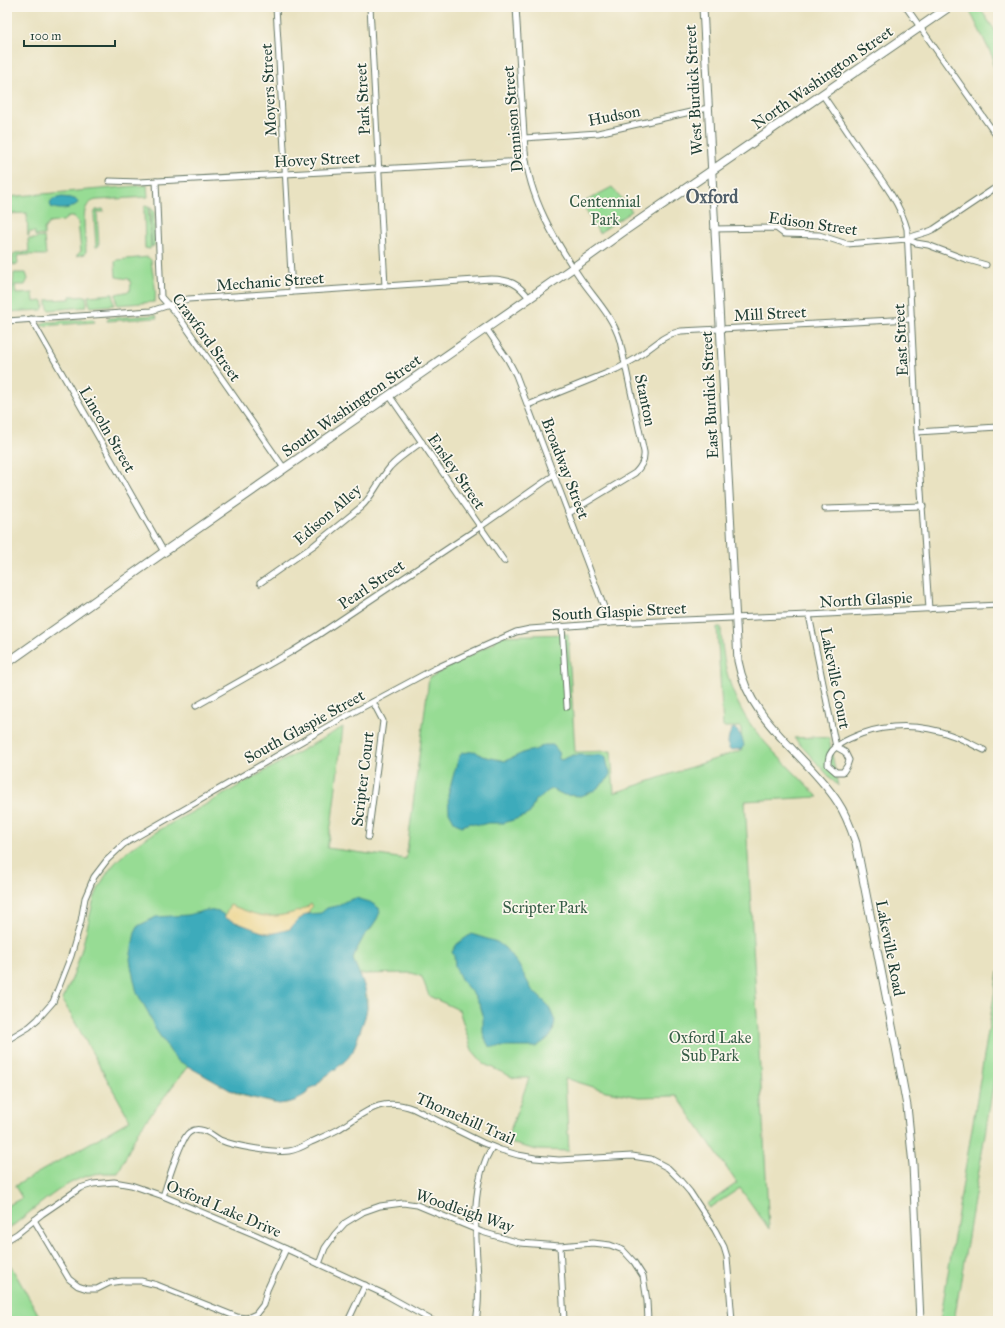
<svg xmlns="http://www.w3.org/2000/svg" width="1005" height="1328" viewBox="0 0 1005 1328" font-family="'IM FELL Great Primer',serif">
	<rect width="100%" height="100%" fill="#fbf7ec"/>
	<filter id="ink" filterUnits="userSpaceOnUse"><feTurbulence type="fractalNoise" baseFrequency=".025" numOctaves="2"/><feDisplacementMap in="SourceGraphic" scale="8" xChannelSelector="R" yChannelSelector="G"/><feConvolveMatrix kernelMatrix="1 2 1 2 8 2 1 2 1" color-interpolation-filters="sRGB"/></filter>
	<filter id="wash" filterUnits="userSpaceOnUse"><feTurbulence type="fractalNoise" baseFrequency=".012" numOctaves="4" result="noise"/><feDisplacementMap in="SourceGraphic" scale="16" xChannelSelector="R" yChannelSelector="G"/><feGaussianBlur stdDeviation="0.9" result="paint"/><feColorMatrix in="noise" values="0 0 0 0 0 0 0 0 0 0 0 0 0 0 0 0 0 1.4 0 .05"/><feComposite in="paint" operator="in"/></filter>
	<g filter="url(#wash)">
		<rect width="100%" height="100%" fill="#e9e2c1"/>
		<g fill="#97dc94" stroke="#5b8c64">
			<polygon points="968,7 979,7 998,35 998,40 996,42 998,45 998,77 992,62 994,60"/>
			<path d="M147,185l1,12 -50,3c-4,0 -8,2 -11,6 -6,8 -1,35 -1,45l-1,3 -9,2 5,-5 -3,-29 -4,-5h-6l-5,4 -14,2 -5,6v6l-9,1v-4h-6v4h-1l-1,-23 -20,1v-17z"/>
			<polygon points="612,187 632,211 599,233 582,203"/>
			<polygon points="145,206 148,206 151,246 150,249 145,248 144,209"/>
			<polygon points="150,207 154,211 155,243 154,246 152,247"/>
			<polygon points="103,209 104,211 103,212 97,212 99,246 96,247 94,214 96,210"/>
			<path d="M44,237l2,18c-10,0 -20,-1 -29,1l1,8 -5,1v-9l2,-3 14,-1 -1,-13h7l1,-1z"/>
			<path d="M148,257l3,3c1,14 6,27 4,41l-1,1 -37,3 -1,-11 14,-3 1,-7 -2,-5 -13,-2 -1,-15 2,-2z"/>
			<polygon points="14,273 26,273 28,279 25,285 15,285 16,294 33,293 34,302 43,301 44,306 42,310 7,312 8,295 12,295"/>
			<polygon points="113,294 114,305 91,307 89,303 88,296"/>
			<polygon points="70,296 75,296 76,297 86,296 87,304 85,307 49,310 47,305 47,300 70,299"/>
			<polygon points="156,315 157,318 107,321 108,318"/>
			<polygon points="93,319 95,322 42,326 41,324 46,322"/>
			<path d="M717,627h4c1,35 9,69 30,98 19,26 45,48 67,72l-73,4 24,428 -29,-41 -30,20 -3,-4 30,-21 -60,-87 -38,1 -33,-6 -38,-12h-3l4,72 -32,-1 -31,-8 23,-64h-15l-30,-14 -12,-14 -13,-40 -30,-14 -7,-19 -10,-4 -52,1 7,22v12l-2,9 -12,34 -6,8 -9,8 -16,12 -6,7 -5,2 -4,5 -10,7 -11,3h-12l-34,-8 -10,-5 -42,-24 -50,65 -20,42c-5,0 -11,0 -16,0 -36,3 -67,37 -95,57v-24l15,-8 -7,-12 115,-66 -68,-121c18,-30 23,-66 32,-100 5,-13 12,-26 21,-36 21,-23 63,-43 90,-58 46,-26 92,-52 138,-78l-11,93 -5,28 79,11 23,-181 66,-36v-6l73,-2 7,118 36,-1 3,42 128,-43 -1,-23h-18z"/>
			<polygon points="815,737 829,738 838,786 794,738"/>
			<polygon points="998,972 998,1056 954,1321 940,1321"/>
			<polygon points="7,1259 42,1321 7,1321"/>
		</g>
		<path fill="#eeda9e" stroke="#868c69" d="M311,904l2,2 -4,4v3c-10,4 -12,11 -19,16 -15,12 -51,-4 -66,-11l6,-13c23,8 32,15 58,9 8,-2 16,-4 23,-10z"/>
		<g fill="#3dabbb" stroke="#2e7478">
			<path d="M62,197l9,1 6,2 1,3c-7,6 -18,8 -27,4l-1,-5 3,-3z"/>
			<path d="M734,728c6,4 9,11 10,18l-3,3 -11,1c-4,-6 -1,-13 1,-20z"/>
			<polygon points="544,745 553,745 558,751 559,759 561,760 573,755 602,755 606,758 608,767 610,771 610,776 608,779 594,791 581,796 564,795 552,789 548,791 544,795 535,800 530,813 525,816 504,823 488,823 480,825 471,823 462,826 455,823 449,812 448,795 454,773 459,757 462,753 475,751 482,756 505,761 525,752 535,750"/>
			<polygon points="356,898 370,902 379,908 380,912 377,919 369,931 364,936 355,953 353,959 365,988 367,1008 365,1017 353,1051 347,1059 338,1067 322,1079 316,1086 311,1088 307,1093 297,1100 291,1102 279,1104 246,1096 230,1090 177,1060 170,1051 154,1027 149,1014 137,993 132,971 130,959 135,932 138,926 156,917 188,915 207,910 219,912 223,914 225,918 259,931 269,934 275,933 290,929 298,920 307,914 321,913 327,908 336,906 346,901"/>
			<polygon points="471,934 497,942 505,948 518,964 532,990 548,1005 555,1021 553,1032 549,1038 536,1047 493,1047 489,1046 487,1043 483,1033 483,1015 480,1005 473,994 462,981 455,967 454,956 452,952 457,944"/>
		</g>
	</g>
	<g filter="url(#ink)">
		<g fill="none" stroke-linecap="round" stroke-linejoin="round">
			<g stroke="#667765" stroke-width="7">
				<g id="street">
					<polyline points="276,7 292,292"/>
					<polyline points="370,7 385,286"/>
					<path d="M516,7l9,144c4,47 30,90 56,128 14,20 32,38 39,62l24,111c1,9 -3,15 -9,21l-66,40"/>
					<polyline points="906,7 998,138"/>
					<path d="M822,94c14,20 26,39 40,59 16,22 38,49 45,76l10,203 12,177"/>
					<polyline points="524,138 598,133 708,108"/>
					<polyline points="109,181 139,182 526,161"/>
					<polyline points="156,181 161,297 179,317 284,468"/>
					<path d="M714,229l62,-1 8,6 35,1 28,9 60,-5c9,-5 18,-5 27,-10l64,-43"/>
					<polyline points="907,239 916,243 928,245 965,259 986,265"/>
					<polyline points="31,319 164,552"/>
					<path d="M7,321l144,-10 37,-12 303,-20c18,0 28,5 38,19"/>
					<polyline points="486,328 508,360 516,375 610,623"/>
					<polyline points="389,395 504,561"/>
					<polyline points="528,405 617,369 635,359 662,339 671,334 681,331 912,319"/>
					<polyline points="917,432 998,427"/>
					<polyline points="825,509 923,506"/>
					<path d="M260,583l53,-37 48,-39c12,-11 18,-27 29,-40 9,-10 21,-17 32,-25"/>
					<path d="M809,615l27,132c-6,5 -8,9 -8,18l8,7h7l4,-6 2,-6 -4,-8 -9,-5c8,-7 15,-9 25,-13 28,-10 61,-10 90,1 12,4 22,10 33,15"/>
					<polyline points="562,626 567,707"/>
					<polyline points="196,706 291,652 318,635 480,527 554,475"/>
					<polyline points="368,837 383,721 373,702"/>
					<polyline points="7,1040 29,1027 38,1019 53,1002 71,956 81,921 85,898 94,877 107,860 124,844 337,721 434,669 516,632 530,629 610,623 809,615 998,605"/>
					<path d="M163,1196c4,-11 18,-60 27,-64 3,-2 7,-3 11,-2 8,1 13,7 19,10 13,6 55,13 69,11 7,-1 15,-5 22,-9 9,-4 19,-8 28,-13 27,-17 41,-33 75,-20l69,34 18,7 17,5 17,3 24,2 73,-4 19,3 17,9 10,10 12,14 25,38 9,17 3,10 5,64"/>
					<polyline points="34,1220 69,1279 78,1286 87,1289 97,1289 109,1283 122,1281 141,1281 157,1285 237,1317 247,1318 256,1314 263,1305 267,1290 286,1249"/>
					<polyline points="7,1240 17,1234 42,1214 80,1188 93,1184 114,1182 131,1185 163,1196 256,1235 386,1295 433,1321"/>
					<polyline points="560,1246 564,1321"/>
					<polyline points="319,1264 325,1248 335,1234 345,1223 363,1212 380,1206 403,1203 417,1205 482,1232 520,1243 560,1246 593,1243 610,1245 623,1250 634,1262 643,1276 647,1301 648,1321"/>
					<polyline points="348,1321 365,1285"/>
					<path d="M476,1321c4,-20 2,-41 1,-61 -2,-38 -5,-80 15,-113"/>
				</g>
			</g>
			<g stroke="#667765" stroke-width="9">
				<path id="secondary" d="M703,7l35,654c11,61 67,92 99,140 9,13 14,27 19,42l37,188 14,75 6,59 7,156"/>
			</g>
			<g stroke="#667765" stroke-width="10">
				<polyline id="primary" points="7,663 164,552 574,267 624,231 949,7"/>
			</g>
			<use href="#street" stroke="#fff" stroke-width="5"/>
			<use href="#secondary" stroke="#fff" stroke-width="7"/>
			<use href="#primary" stroke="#fff" stroke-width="8"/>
		</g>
	</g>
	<g text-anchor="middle" stroke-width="3.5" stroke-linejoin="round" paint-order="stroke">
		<g font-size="16" fill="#1f3d34" stroke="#fbf7ec">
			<text transform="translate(822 77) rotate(-35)" y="6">North Washington Street</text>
			<text transform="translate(268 90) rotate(-93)" y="6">Moyers Street</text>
			<text transform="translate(693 90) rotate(-93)" y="6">West Burdick Street</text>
			<text transform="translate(362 99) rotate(-93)" y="6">Park Street</text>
			<text transform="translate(614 115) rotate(-11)" y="6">Hudson</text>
			<text transform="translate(512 119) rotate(-95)" y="6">Dennison Street</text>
			<text transform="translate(317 159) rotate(-3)" y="6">Hovey Street</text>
			<text transform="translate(813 223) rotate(8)" y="6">Edison Street</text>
			<text transform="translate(270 281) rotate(-4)" y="6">Mechanic Street</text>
			<text transform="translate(770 313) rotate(-3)" y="6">Mill Street</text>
			<text transform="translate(207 337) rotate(54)" y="6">Crawford Street</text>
			<text transform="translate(900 340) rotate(-93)" y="6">East Street</text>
			<text transform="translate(709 395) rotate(-93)" y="6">East Burdick Street</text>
			<text transform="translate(646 400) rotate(78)" y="6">Stanton</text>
			<text transform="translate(351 405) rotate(-35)" y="6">South Washington Street</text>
			<text transform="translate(108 429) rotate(60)" y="6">Lincoln Street</text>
			<text transform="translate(566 468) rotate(69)" y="6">Broadway Street</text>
			<text transform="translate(457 471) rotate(55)" y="6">Ensley Street</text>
			<text transform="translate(327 514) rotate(-41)" y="6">Edison Alley</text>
			<text transform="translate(371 584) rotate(-34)" y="6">Pearl Street</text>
			<text transform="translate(866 599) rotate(-3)" y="6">North Glaspie</text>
			<text transform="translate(619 611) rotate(-3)" y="6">South Glaspie Street</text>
			<text transform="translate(836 678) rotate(79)" y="6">Lakeville Court</text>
			<text transform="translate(304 726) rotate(-29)" y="6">South Glaspie Street</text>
			<text transform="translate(362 779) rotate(-83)" y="6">Scripter Court</text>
			<text transform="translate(891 948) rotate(79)" y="6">Lakeville Road</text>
			<text transform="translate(466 1118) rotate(24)" y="6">Thornehill Trail</text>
			<text transform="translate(224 1208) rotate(23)" y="6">Oxford Lake Drive</text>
			<text transform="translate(465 1210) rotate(19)" y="6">Woodleigh Way</text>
		</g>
		<g font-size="16" fill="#375d47" stroke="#fbf7ec">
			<text x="605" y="207">Centennial<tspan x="605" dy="18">Park</tspan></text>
			<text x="545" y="913">Scripter Park</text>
			<text x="710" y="1043">Oxford Lake<tspan x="710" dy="18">Sub Park</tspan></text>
		</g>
		<g font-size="18" font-weight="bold" fill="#505f6a" stroke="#fbf7ec">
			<text x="712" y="203">Oxford</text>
		</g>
	</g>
	<rect width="1005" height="1328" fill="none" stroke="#fbf7ec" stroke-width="24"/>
	<path d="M24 40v6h91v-6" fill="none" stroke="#1f3d34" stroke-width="2"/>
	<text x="30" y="40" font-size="12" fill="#1f3d34" stroke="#fbf7ec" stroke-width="3" paint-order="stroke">100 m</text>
</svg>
